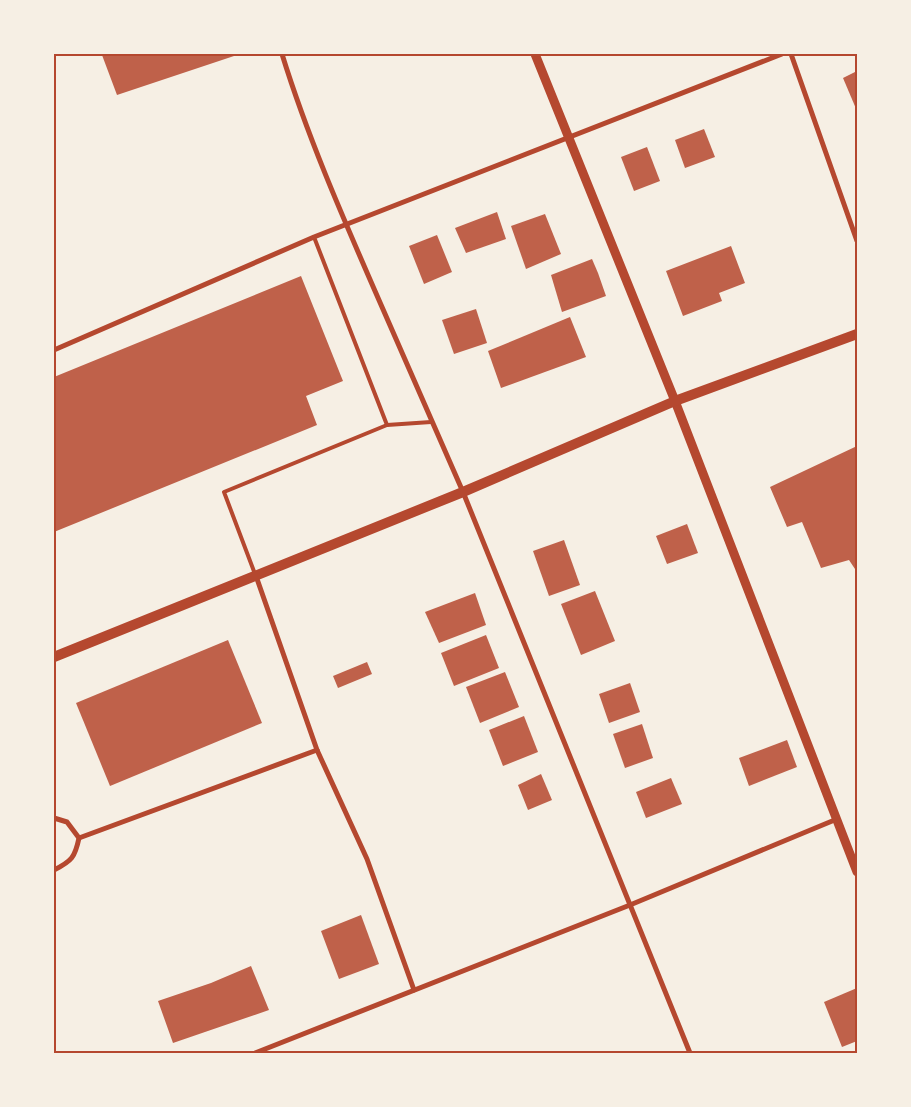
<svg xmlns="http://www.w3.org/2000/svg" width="911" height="1107" viewBox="0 0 911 1107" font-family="Cabin,sans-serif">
	<rect width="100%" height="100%" fill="#f6efe4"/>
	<g fill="#bf614a">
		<polygon points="107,54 240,54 117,95 102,55"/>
		<polygon points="857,71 857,111 843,78"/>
		<polygon points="704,129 715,157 685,168 675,140"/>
		<polygon points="647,147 660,181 634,191 621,157"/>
		<polygon points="497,212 506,239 466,253 455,228"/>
		<polygon points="545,214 561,254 526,269 511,226"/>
		<polygon points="437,235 452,272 424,284 409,246"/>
		<polygon points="731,246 745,283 719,293 722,301 683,316 666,271"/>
		<polygon points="592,259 598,273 606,296 562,312 551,275"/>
		<polygon points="301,276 343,381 306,396 317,425 54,532 54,377"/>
		<polygon points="476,309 487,343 454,354 442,320"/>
		<polygon points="570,317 586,357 501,388 488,351"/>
		<polygon points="857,446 857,572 849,560 821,568 802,522 787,527 770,487"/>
		<polygon points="687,524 698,553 667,564 656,536"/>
		<polygon points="564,540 580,585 549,596 533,551"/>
		<polygon points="595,591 615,641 581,655 561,604"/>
		<polygon points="475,593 486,625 439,643 425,612"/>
		<polygon points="486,635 499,668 454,686 441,653"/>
		<polygon points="228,640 262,723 110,786 76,703"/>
		<polygon points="367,662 372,674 338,688 333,676"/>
		<polygon points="505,672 519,707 480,723 466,687"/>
		<polygon points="630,683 640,712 609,723 599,694"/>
		<polygon points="524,716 538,752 503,766 489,730"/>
		<polygon points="642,724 653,758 625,768 613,734"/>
		<polygon points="787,740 797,767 749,786 739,758"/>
		<polygon points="541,774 552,800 528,810 518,785"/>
		<polygon points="671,778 682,804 646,818 636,792"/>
		<polygon points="361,915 379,964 339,979 321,931"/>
		<polygon points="251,966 269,1010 173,1043 158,1001 211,983"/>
		<polygon points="857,988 857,1041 842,1047 824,1002"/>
	</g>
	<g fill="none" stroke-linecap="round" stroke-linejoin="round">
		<g stroke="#b5482f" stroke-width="4">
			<polyline points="387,425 431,422"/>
			<polyline points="255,574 224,492 387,425 314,237"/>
		</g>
		<g stroke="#b5482f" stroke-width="5">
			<path d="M282,54c25,81 59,159 93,237 29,67 58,134 88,201l227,561"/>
			<polyline points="791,54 857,241"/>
			<polyline points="54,350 314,237 782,54"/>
			<polyline points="256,576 317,750 367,859 414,990"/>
			<path d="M54,818l13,4 12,16c-4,19 -7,23 -25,32"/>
			<polyline points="79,838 317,750"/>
			<polyline points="255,1053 630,905 837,819"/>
		</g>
		<polyline stroke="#b5482f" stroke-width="9" points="535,54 675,401 857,872"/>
		<polyline stroke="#b5482f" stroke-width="10" points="54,657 463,492 675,401 857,334"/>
	</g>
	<rect width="911" height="1107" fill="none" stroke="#f6efe4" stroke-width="110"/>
	<rect x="55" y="55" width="801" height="997" fill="none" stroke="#b5482f" stroke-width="2"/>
</svg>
